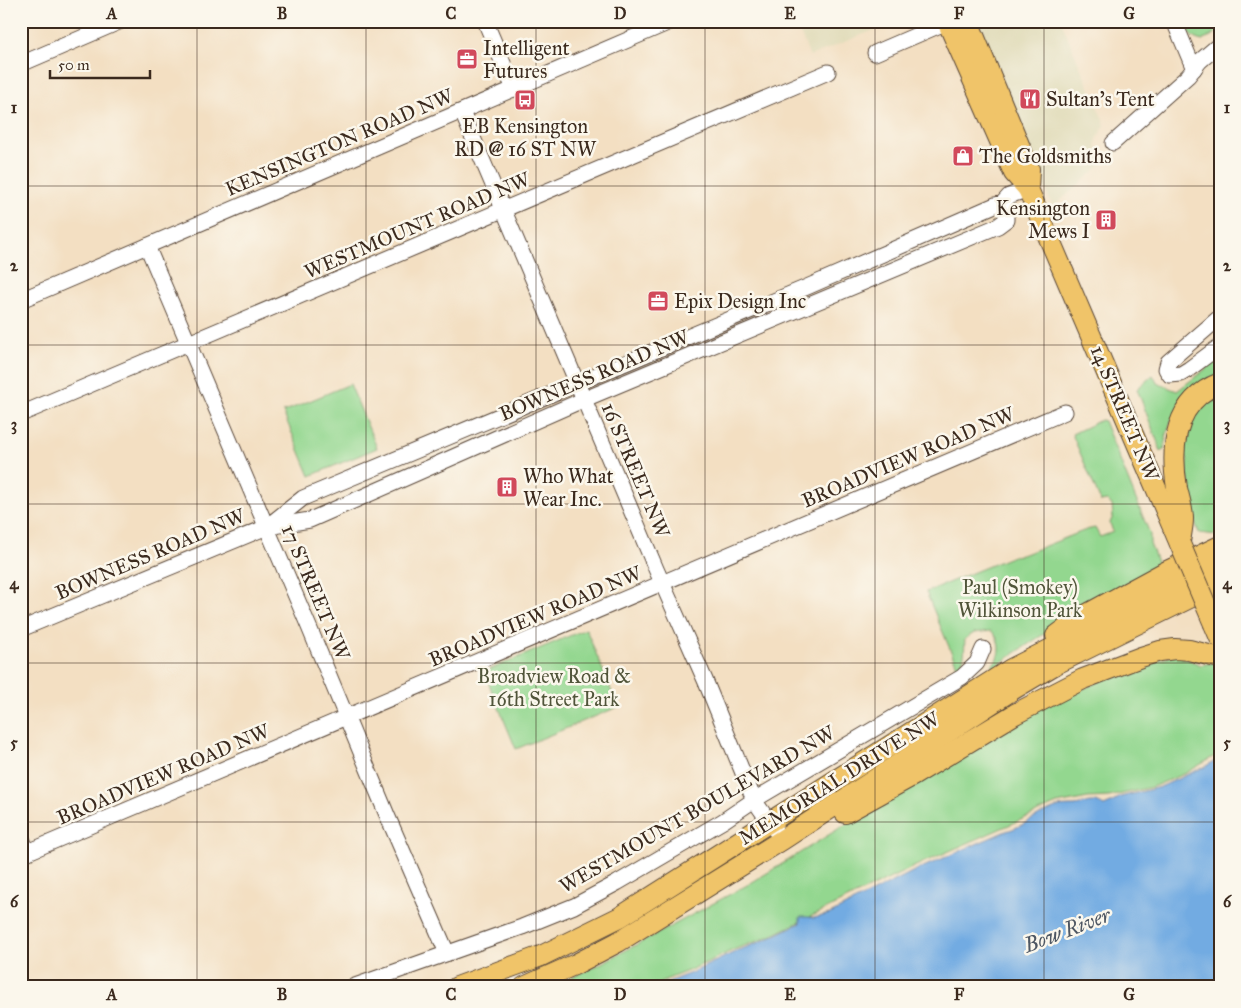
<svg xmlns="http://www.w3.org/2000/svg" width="1241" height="1008" viewBox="0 0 1241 1008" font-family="'IM FELL Great Primer',serif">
	<rect width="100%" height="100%" fill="#fbf7ec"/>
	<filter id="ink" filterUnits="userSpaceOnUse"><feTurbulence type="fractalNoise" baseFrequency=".02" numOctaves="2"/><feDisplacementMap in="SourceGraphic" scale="10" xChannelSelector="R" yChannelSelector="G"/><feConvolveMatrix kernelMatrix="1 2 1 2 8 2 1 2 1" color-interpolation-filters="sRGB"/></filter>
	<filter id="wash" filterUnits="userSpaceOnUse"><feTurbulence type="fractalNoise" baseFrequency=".0096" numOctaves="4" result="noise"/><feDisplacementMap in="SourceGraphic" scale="20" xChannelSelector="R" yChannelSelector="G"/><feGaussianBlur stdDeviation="1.12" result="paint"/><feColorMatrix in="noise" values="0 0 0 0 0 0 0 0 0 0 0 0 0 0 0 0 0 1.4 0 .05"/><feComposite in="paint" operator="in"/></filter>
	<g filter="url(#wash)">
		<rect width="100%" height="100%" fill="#f3dfc2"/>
		<g fill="#e1dcba">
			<polygon points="795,21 896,21 810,56"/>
			<polygon points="974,21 1061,21 1105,125 1097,139 1096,145 1099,153 1103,157 1108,159 1053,207"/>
		</g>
		<g fill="#93d78f" stroke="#678056">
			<path d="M1183,21h37v7l-9,8 -8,3v2c-13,-2 -15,-9 -20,-20z"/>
			<polygon points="1220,358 1220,374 1172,418 1166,437 1164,450 1161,451 1137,389 1153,375 1157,383 1177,391"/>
			<polygon points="350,384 377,448 310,476 283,412"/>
			<path d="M1220,392v145l-1,1 -2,-3 -18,-2c-9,-23 -11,-50 -12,-75h-3c1,-20 5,-39 19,-53 5,-5 11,-9 17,-13z"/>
			<path d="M1101,420l3,1 46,113v9l9,24 -70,37 -95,63 -2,-2c2,-2 4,-4 5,-7 4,-8 2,-22 -6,-27l-17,2 -9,6c-1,10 1,22 -7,29l-32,-76 87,-36 9,-1 64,-25 9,-2 5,9 13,-5 -3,-9 3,-7 -1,-11 -5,-4 -6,1 -29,-68z"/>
			<polygon points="586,629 618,707 516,749 484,672"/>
			<polygon points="1177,655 1201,665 1220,661 1220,753 1186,773 1152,787 1109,797 1088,798 1057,804 922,863 766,938 738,948 688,971 647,987 549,987 594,967 655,935 749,884 782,864 891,796 1042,707 1130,668"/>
		</g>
		<path fill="#72abe2" stroke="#566a80" d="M1220,758v229h-565l36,-14 48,-23 28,-11 33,-16v-6h8l6,1 16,-4 84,-43 92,-40c12,-3 21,-9 32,-15 6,-3 14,-7 21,-9 5,-1 11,-1 16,-1 12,-2 17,-8 29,0l9,-4 7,-5 40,-10 44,-20z"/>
	</g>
	<g filter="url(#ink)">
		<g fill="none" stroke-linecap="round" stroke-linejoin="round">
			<g stroke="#574537" stroke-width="17">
				<g id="minor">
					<polyline points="485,21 514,89"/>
					<polyline points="1174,21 1194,69"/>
					<polyline points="875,53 947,22"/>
					<polyline points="21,64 121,21"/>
					<polyline points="462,112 656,569 705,680 754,800 782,840"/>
					<polyline points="1113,143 1188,76 1200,61 1220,44"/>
					<polyline points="1002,204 1009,196 1028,189"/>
					<polyline points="147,246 309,627 387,815 447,953"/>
					<polyline points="21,300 672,21"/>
					<polyline points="1220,317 1168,362 1166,369 1170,375 1181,374 1189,369 1220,346"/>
					<polyline points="21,414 828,72"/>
					<polyline points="268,526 303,498 807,287 995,205 1002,204"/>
					<polyline points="21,629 267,527 310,520 585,399 998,226 1006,220 1006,212 1002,204"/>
					<polyline points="21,837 28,852"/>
					<polyline points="21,855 1065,412"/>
					<polyline points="352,987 522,927 574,906 617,883 723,821 754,800 962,677 977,663 983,649"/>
				</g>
			</g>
			<g stroke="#574537" stroke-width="22">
				<g id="major">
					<polyline points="947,21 1014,173 1028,189 1180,544"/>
					<polyline points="968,21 1029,169 1028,189"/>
					<path d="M1180,542c1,-8 3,-16 3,-23 0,-10 -4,-21 -6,-31 -7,-42 -2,-88 43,-105"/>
					<polyline points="1214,624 1220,638"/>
					<polyline points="1056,636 1080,618 1165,572 1220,546"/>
					<polyline points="845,813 914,775 1015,714 1083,679 1141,657 1160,651 1175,649 1189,650 1220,658"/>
					<polyline points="457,987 541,956 620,917 1011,669 1220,564"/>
					<polyline points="524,987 576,964 618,942 782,840 1012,690 1056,664 1220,583"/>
				</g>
			</g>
			<use href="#minor" stroke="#fff" stroke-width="15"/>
			<use href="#major" stroke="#f0c469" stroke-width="20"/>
			<g stroke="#574537" stroke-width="22" stroke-linecap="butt">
				<polyline id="major-bridge" points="1180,544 1214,624"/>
			</g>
			<use href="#major-bridge" stroke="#f0c469" stroke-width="20"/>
		</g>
	</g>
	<path fill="none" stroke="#3b2a1e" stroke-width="1" stroke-opacity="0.55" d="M197,21v966M366,21v966M536,21v966M705,21v966M875,21v966M1044,21v966M21,186h1199M21,345h1199M21,504h1199M21,663h1199M21,822h1199"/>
	<defs>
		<g id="office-square" transform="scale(1.125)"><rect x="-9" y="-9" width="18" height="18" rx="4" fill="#d1495b" stroke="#fbf7ec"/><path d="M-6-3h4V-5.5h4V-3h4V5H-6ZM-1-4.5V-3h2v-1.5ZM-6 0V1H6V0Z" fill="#fff"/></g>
		<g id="restaurant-square" transform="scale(1.125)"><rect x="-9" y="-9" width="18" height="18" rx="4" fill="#d1495b" stroke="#fbf7ec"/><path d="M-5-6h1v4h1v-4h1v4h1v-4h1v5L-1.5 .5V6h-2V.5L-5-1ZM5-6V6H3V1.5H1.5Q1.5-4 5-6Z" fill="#fff"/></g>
		<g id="bus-square" transform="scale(1.125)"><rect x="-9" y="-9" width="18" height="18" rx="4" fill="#d1495b" stroke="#fbf7ec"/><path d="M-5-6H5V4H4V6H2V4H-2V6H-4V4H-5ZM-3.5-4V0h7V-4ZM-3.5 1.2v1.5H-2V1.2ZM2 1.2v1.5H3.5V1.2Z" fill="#fff"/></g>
		<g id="shop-square" transform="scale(1.125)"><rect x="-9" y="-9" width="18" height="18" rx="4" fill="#d1495b" stroke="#fbf7ec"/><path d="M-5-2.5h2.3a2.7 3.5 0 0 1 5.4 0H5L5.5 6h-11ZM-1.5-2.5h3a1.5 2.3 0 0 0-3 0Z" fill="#fff"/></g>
		<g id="building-square" transform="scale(1.125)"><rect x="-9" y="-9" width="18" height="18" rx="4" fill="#d1495b" stroke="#fbf7ec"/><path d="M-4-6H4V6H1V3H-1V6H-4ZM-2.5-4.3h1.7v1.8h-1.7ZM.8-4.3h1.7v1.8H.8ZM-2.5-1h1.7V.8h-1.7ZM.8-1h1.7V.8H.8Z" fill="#fff"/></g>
	</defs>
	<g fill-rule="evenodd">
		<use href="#office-square" x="467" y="59"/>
		<use href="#restaurant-square" x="1030" y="99"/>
		<use href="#bus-square" x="525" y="100"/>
		<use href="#shop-square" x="963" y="156"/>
		<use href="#building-square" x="1106" y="220"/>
		<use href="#office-square" x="658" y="301"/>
		<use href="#building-square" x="507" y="487"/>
	</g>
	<g text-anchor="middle" stroke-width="5" stroke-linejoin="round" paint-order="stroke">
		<g font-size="20" fill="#3b2a1e" stroke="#fbf7ec" text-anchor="start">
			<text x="483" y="55">Intelligent<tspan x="483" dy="23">Futures</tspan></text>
			<text x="1046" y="106">Sultan's Tent</text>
			<text x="525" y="133" text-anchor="middle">EB Kensington<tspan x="525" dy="23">RD @ 16 ST NW</tspan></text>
			<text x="979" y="163">The Goldsmiths</text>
			<text x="1090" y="215" text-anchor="end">Kensington<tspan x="1090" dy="23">Mews I</tspan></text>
			<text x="674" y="308">Epix Design Inc</text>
			<text x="523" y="483">Who What<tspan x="523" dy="23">Wear Inc.</tspan></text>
		</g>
		<g font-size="20" fill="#3b2a1e" stroke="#fbf7ec">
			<text transform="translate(339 142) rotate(-23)" y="7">KENSINGTON ROAD NW</text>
			<text transform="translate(417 225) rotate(-23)" y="7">WESTMOUNT ROAD NW</text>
			<text transform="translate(594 375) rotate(-23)" y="7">BOWNESS ROAD NW</text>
			<text transform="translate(1125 413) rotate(67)" y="7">14 STREET NW</text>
			<text transform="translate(908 457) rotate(-23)" y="7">BROADVIEW ROAD NW</text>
			<text transform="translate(636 470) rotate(67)" y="7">16 STREET NW</text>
			<text transform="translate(150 554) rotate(-23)" y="7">BOWNESS ROAD NW</text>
			<text transform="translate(316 592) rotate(67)" y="7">17 STREET NW</text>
			<text transform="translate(535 616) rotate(-23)" y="7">BROADVIEW ROAD NW</text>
			<text transform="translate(163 774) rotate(-23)" y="7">BROADVIEW ROAD NW</text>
			<text transform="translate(839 778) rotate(-32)" y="7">MEMORIAL DRIVE NW</text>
			<text transform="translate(697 809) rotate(-30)" y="7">WESTMOUNT BOULEVARD NW</text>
		</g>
		<g font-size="20" fill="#51553a" stroke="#fbf7ec">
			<text x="1020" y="594">Paul (Smokey)<tspan x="1020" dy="23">Wilkinson Park</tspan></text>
			<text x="554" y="683">Broadview Road &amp;<tspan x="554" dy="23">16th Street Park</tspan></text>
		</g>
		<g font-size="21" font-style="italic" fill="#4e5763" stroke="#fbf7ec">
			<text transform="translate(1067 930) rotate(-21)" y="7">Bow River</text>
		</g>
	</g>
	<rect width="1241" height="1008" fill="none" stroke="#fbf7ec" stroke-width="55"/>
	<path d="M50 70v8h100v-8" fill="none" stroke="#3b2a1e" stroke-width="2.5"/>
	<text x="58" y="70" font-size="15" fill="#3b2a1e" stroke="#fbf7ec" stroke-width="4" paint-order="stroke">50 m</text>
	<rect x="28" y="28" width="1186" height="952" fill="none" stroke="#3b2a1e" stroke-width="2"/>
	<g font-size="16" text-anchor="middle" font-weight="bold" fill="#3b2a1e">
		<text x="112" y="19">A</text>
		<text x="282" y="19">B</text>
		<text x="451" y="19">C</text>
		<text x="620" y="19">D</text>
		<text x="790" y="19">E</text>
		<text x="959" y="19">F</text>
		<text x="1129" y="19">G</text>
		<text x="14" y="113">1</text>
		<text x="1227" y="113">1</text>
		<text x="14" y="271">2</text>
		<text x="1227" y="271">2</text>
		<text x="14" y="430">3</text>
		<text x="1227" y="430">3</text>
		<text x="14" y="589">4</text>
		<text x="1227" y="589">4</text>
		<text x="14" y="748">5</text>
		<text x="1227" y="748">5</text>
		<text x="14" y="907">6</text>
		<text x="1227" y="907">6</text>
		<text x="112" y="1000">A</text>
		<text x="282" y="1000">B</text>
		<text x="451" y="1000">C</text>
		<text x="620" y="1000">D</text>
		<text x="790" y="1000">E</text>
		<text x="959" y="1000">F</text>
		<text x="1129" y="1000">G</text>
	</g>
</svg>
